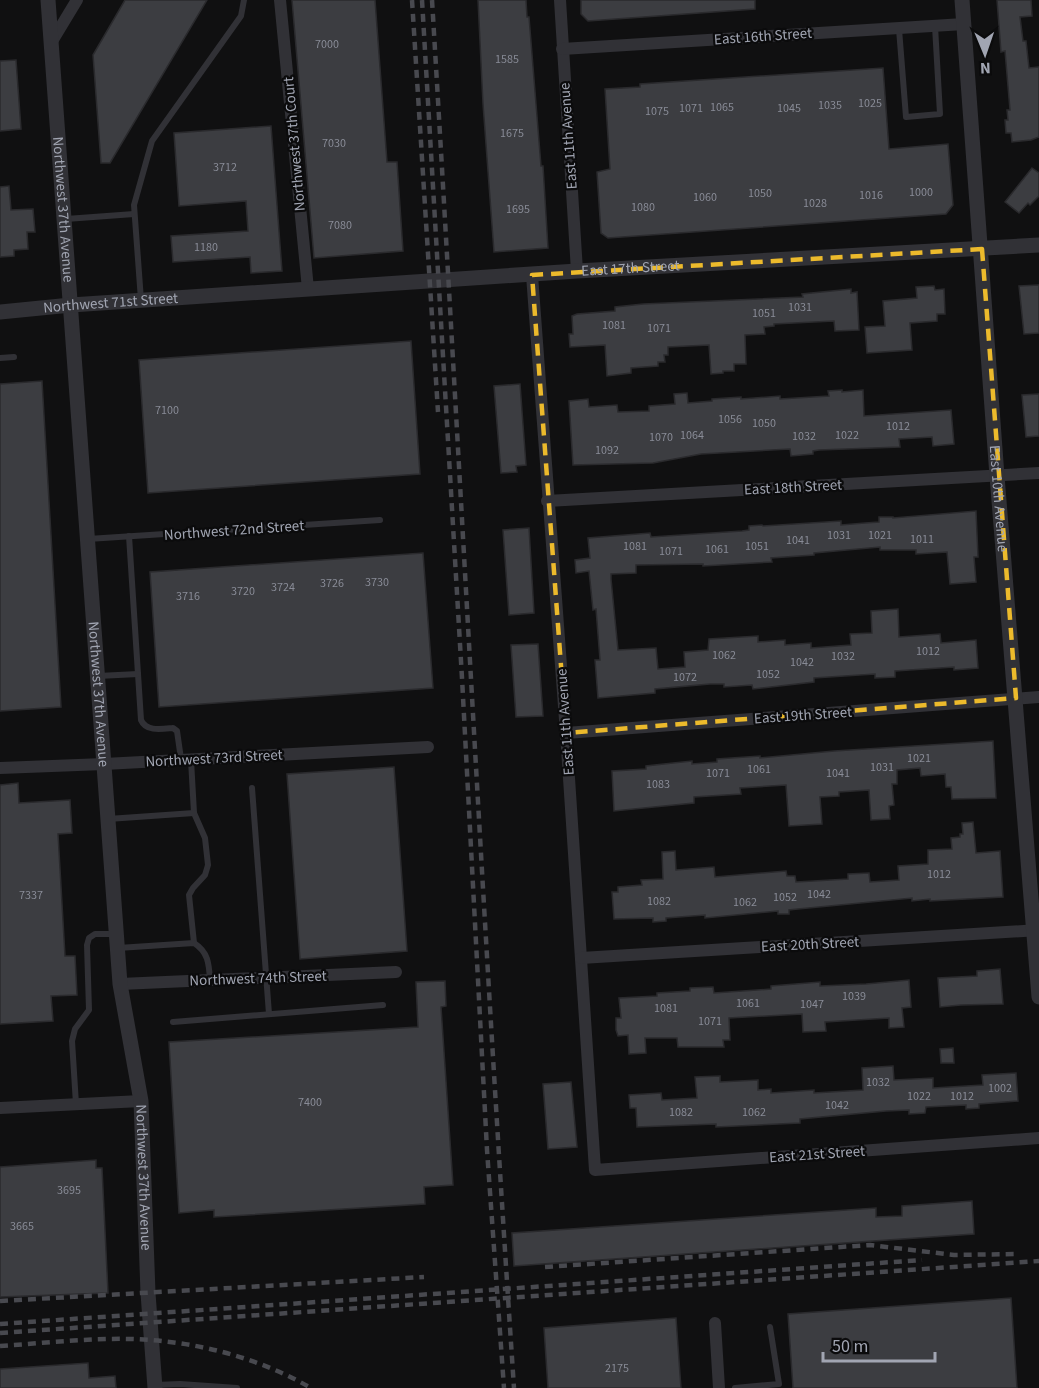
<svg xmlns="http://www.w3.org/2000/svg" width="1039" height="1388" viewBox="0 0 1039 1388" font-family="'Source Sans 3',sans-serif">
	<rect width="100%" height="100%" fill="#101011"/>
	<g fill="#3c3d41" stroke="#2a2a2d" stroke-width="1.5">
		<polygon points="125,0 207,0 110,163 101,163 93,55"/>
		<polygon points="292,0 375,0 387,162 397,162 403,251 314,258"/>
		<polygon points="478,0 526,0 527,17 529,17 541,166 543,166 548,248 494,252 483,104"/>
		<polygon points="581,0 755,0 755,9 588,21 581,14"/>
		<polygon points="997,0 1031,0 1032,16 1020,17 1023,41 1026,41 1029,68 1039,67 1039,137 1031,140 1012,142 1011,133 1006,133 1005,120 1008,120 1007,110 1010,110 1005,51 1001,52"/>
		<polygon points="16,60 21,129 0,131 0,61"/>
		<polygon points="883,68 889,149 948,144 953,205 946,214 608,238 601,233 597,172 610,169 605,89 640,87 640,84"/>
		<polygon points="271,126 282,271 251,273 250,257 173,262 171,236 248,231 246,201 179,206 174,133"/>
		<polygon points="1032,168 1039,173 1039,196 1030,205 1028,203 1019,213 1005,202"/>
		<polygon points="9,186 11,210 33,209 35,232 27,232 28,249 14,250 14,256 0,257 0,187"/>
		<polygon points="1039,285 1039,333 1024,334 1019,286"/>
		<polygon points="934,286 935,290 944,289 945,314 937,314 937,321 910,323 912,350 867,353 865,327 885,326 883,301 917,298 916,287"/>
		<polygon points="851,289 851,293 857,292 859,330 835,331 834,321 774,324 774,326 764,327 765,334 745,335 746,364 734,364 734,371 723,371 723,373 711,374 709,345 668,347 668,355 664,355 665,362 658,362 658,366 631,368 631,373 607,376 605,345 570,347 569,334 573,334 572,316 577,314 615,311 615,307 643,304 803,297 802,294"/>
		<polygon points="411,341 420,474 148,493 139,360"/>
		<polygon points="42,381 61,707 0,711 0,384"/>
		<polygon points="520,384 526,465 516,466 517,472 501,473 494,386"/>
		<polygon points="842,390 842,392 863,390 864,416 951,410 954,444 933,446 932,437 899,439 900,447 819,450 813,451 813,454 791,456 790,449 701,454 653,463 573,465 569,401 588,399 589,407 617,405 618,412 649,411 649,406 675,404 674,394 687,393 688,403 712,401 712,399 741,397 741,399 780,396 780,399 829,396 828,391"/>
		<polygon points="1039,394 1039,436 1026,437 1022,395"/>
		<polygon points="976,511 978,557 974,557 976,582 950,584 947,552 916,554 916,550 880,550 880,547 814,553 814,555 771,558 772,562 703,566 703,564 636,565 636,573 611,574 611,579 618,650 656,648 658,669 685,667 684,652 708,650 709,639 758,636 758,642 785,640 785,645 811,643 811,648 851,645 850,634 872,633 871,611 898,609 899,637 940,634 941,643 976,640 978,668 954,670 954,667 895,671 895,677 875,678 875,674 814,678 814,682 753,689 752,685 724,687 724,684 710,684 655,689 655,693 598,698 595,660 600,660 596,609 593,610 589,571 576,573 575,560 590,558 588,538 650,533 651,537 742,531 749,530 749,526 762,525 763,526 841,521 841,525 865,523 879,522 879,517 893,517 893,518"/>
		<polygon points="529,528 534,613 509,615 503,530"/>
		<polygon points="423,553 433,688 159,707 150,572"/>
		<polygon points="538,644 543,716 516,717 511,645"/>
		<polygon points="993,741 996,798 952,799 951,787 946,787 945,774 921,776 920,768 897,770 897,784 892,784 894,805 889,806 890,819 871,820 869,790 839,792 839,796 820,797 822,824 789,826 786,785 740,788 741,794 694,797 694,803 614,811 612,771 646,769 646,766 673,763 692,761 692,764 717,762 717,759 760,756 760,758 834,751"/>
		<polygon points="394,767 407,951 300,959 287,774"/>
		<polygon points="18,783 19,803 70,800 72,833 58,834 65,956 75,956 77,995 51,996 53,1021 0,1024 0,785"/>
		<polygon points="973,822 976,853 1000,851 1003,897 930,901 930,899 912,901 912,898 798,909 789,910 789,914 778,914 778,911 705,918 705,915 666,918 666,921 653,922 653,918 614,919 612,892 618,892 618,887 642,885 641,880 663,879 662,852 675,851 676,870 714,867 715,877 786,871 787,876 795,876 796,882 848,879 848,874 869,873 870,882 899,880 898,866 928,864 928,850 952,849 951,838 960,837 960,834 963,834 962,823"/>
		<polygon points="1000,969 1003,1004 961,1005 940,1007 938,978 977,976 977,971"/>
		<polygon points="909,980 911,1007 902,1008 904,1027 889,1028 889,1018 825,1022 826,1031 803,1032 802,1014 729,1018 730,1040 723,1040 724,1047 678,1047 677,1038 645,1038 646,1053 629,1054 628,1035 618,1036 616,1030 616,1018 621,1018 619,998 657,996 657,993 690,991 690,988 713,987 714,993 771,989 771,986 820,982 820,986 866,984"/>
		<polygon points="445,981 446,1006 441,1007 453,1185 424,1187 425,1204 214,1217 214,1210 179,1213 169,1042 418,1027 416,982"/>
		<polygon points="953,1048 954,1063 941,1063 940,1049"/>
		<polygon points="893,1066 894,1080 933,1078 933,1088 983,1085 982,1075 1016,1073 1018,1101 979,1104 979,1108 966,1109 966,1105 926,1107 925,1113 909,1114 909,1110 886,1111 800,1119 800,1123 716,1127 716,1124 637,1127 636,1108 630,1108 629,1095 661,1093 662,1100 697,1098 695,1077 720,1076 720,1082 758,1080 758,1090 771,1089 771,1093 814,1090 814,1093 863,1090 862,1068"/>
		<polygon points="571,1082 577,1147 548,1149 543,1084"/>
		<polygon points="96,1160 96,1168 102,1168 108,1293 0,1297 0,1167"/>
		<polygon points="972,1201 974,1234 514,1266 512,1233 876,1208 876,1217 902,1216 902,1206"/>
		<polygon points="1011,1298 1017,1388 793,1388 788,1314"/>
		<polygon points="676,1318 681,1388 548,1388 544,1328"/>
		<polygon points="88,1363 89,1378 115,1376 116,1388 0,1388 0,1369"/>
	</g>
	<g fill="none" stroke-linecap="round" stroke-linejoin="round">
		<g stroke="#313136" stroke-width="6">
			<polyline points="899,29 906,117 940,114 935,26"/>
			<polyline points="66,219 134,214"/>
			<polyline points="141,300 134,205 152,141 241,16 244,0"/>
			<polyline points="0,358 14,357"/>
			<path d="M129,536l12,184c5,12 21,9 32,8l4,3 4,28"/>
			<polyline points="88,539 380,520"/>
			<polyline points="98,676 138,674"/>
			<polyline points="191,760 194,813 205,838 208,865 205,875 193,888 189,895 194,943"/>
			<polyline points="252,788 269,1014"/>
			<polyline points="108,819 194,813"/>
			<path d="M118,948l76,-5c14,9 15,20 16,37"/>
			<polyline points="173,1022 383,1005"/>
			<polyline points="76,1104 72,1041 75,1029 89,1010 87,945 89,938 95,934 116,934"/>
			<polyline points="155,1385 180,1384 237,1388"/>
			<polyline points="735,1388 779,1384 770,1327"/>
		</g>
		<g stroke="#313136" stroke-width="12">
			<polyline points="280,0 308,289"/>
			<polyline points="560,0 577,271"/>
			<polyline points="51,43 77,0"/>
			<polyline points="562,49 964,24"/>
			<polyline points="532,275 566,733 595,1170 1039,1138"/>
			<polyline points="547,501 1039,473"/>
			<polyline points="566,733 1039,697"/>
			<polyline points="0,768 104,764 428,747"/>
			<polyline points="581,958 1039,930"/>
			<polyline points="120,984 396,972"/>
			<polyline points="0,1108 141,1101"/>
			<polyline points="715,1323 719,1388"/>
		</g>
		<g stroke="#313136" stroke-width="15">
			<path id="s1" d="M48,0l72,984 21,117 7,192 7,95"/>
			<path id="s2" d="M962,0l35,476 42,521"/>
			<path id="s3" d="M0,312l71,-7 506,-34 462,-26"/>
		</g>
		<g stroke="#48494f" stroke-width="4.5" stroke-dasharray="8 6" stroke-linecap="butt">
			<polyline points="412,0 438,412"/>
			<polyline points="422,0 462,678 487,1150 504,1388"/>
			<path d="M432,0c28,463 51,926 82,1388"/>
			<polyline points="545,1267 870,1245 954,1255 1016,1254"/>
			<polyline points="0,1301 424,1277"/>
			<polyline points="0,1324 922,1260"/>
			<polyline points="0,1333 1039,1261"/>
			<path d="M0,1346c44,-3 89,-8 132,-7 63,2 125,18 179,49"/>
		</g>
	</g>
	<path fill="none" stroke="#ecba2c" stroke-width="4.5" stroke-dasharray="12 8" stroke-linejoin="round" d="M982,249l34,449 -450,35 -34,-458z"/>
	<g text-anchor="middle" stroke-width="4.5" stroke-linejoin="round" paint-order="stroke">
		<g font-size="12" fill="#888b96">
			<text x="327" y="48">7000</text>
			<text x="507" y="63">1585</text>
			<text x="870" y="107">1025</text>
			<text x="830" y="109">1035</text>
			<text x="722" y="111">1065</text>
			<text x="691" y="112">1071</text>
			<text x="789" y="112">1045</text>
			<text x="657" y="115">1075</text>
			<text x="512" y="137">1675</text>
			<text x="334" y="147">7030</text>
			<text x="225" y="171">3712</text>
			<text x="921" y="196">1000</text>
			<text x="760" y="197">1050</text>
			<text x="871" y="199">1016</text>
			<text x="705" y="201">1060</text>
			<text x="815" y="207">1028</text>
			<text x="643" y="211">1080</text>
			<text x="518" y="213">1695</text>
			<text x="340" y="229">7080</text>
			<text x="206" y="251">1180</text>
			<text x="800" y="311">1031</text>
			<text x="764" y="317">1051</text>
			<text x="614" y="329">1081</text>
			<text x="659" y="332">1071</text>
			<text x="167" y="414">7100</text>
			<text x="730" y="423">1056</text>
			<text x="764" y="427">1050</text>
			<text x="898" y="430">1012</text>
			<text x="692" y="439">1064</text>
			<text x="847" y="439">1022</text>
			<text x="804" y="440">1032</text>
			<text x="661" y="441">1070</text>
			<text x="607" y="454">1092</text>
			<text x="839" y="539">1031</text>
			<text x="880" y="539">1021</text>
			<text x="922" y="543">1011</text>
			<text x="798" y="544">1041</text>
			<text x="635" y="550">1081</text>
			<text x="757" y="550">1051</text>
			<text x="717" y="553">1061</text>
			<text x="671" y="555">1071</text>
			<text x="377" y="586">3730</text>
			<text x="332" y="587">3726</text>
			<text x="283" y="591">3724</text>
			<text x="243" y="595">3720</text>
			<text x="188" y="600">3716</text>
			<text x="928" y="655">1012</text>
			<text x="724" y="659">1062</text>
			<text x="843" y="660">1032</text>
			<text x="802" y="666">1042</text>
			<text x="768" y="678">1052</text>
			<text x="685" y="681">1072</text>
			<text x="919" y="762">1021</text>
			<text x="882" y="771">1031</text>
			<text x="759" y="773">1061</text>
			<text x="718" y="777">1071</text>
			<text x="838" y="777">1041</text>
			<text x="658" y="788">1083</text>
			<text x="939" y="878">1012</text>
			<text x="819" y="898">1042</text>
			<text x="31" y="899">7337</text>
			<text x="785" y="901">1052</text>
			<text x="659" y="905">1082</text>
			<text x="745" y="906">1062</text>
			<text x="854" y="1000">1039</text>
			<text x="748" y="1007">1061</text>
			<text x="812" y="1008">1047</text>
			<text x="666" y="1012">1081</text>
			<text x="710" y="1025">1071</text>
			<text x="878" y="1086">1032</text>
			<text x="1000" y="1092">1002</text>
			<text x="919" y="1100">1022</text>
			<text x="962" y="1100">1012</text>
			<text x="310" y="1106">7400</text>
			<text x="837" y="1109">1042</text>
			<text x="681" y="1116">1082</text>
			<text x="754" y="1116">1062</text>
			<text x="69" y="1194">3695</text>
			<text x="22" y="1230">3665</text>
			<text x="617" y="1372">2175</text>
		</g>
		<g font-size="15" fill="#a1a5b2" stroke="#0b0b0c">
			<text transform="translate(763 36) rotate(-4)" y="5">East 16th Street</text>
			<text transform="translate(568 136) rotate(-94)" y="5">East 11th Avenue</text>
			<text transform="translate(294 144) rotate(-95)" y="5">Northwest 37th Court</text>
			<text dy="5" stroke="none"><textPath href="#s1" startOffset="210">Northwest 37th Avenue</textPath></text>
			<text dy="5" stroke="none"><textPath href="#s3" startOffset="632">East 17th Street</textPath></text>
			<text dy="5" stroke="none"><textPath href="#s3" startOffset="111">Northwest 71st Street</textPath></text>
			<text transform="translate(793 487) rotate(-3)" y="5">East 18th Street</text>
			<text dy="5" stroke="none"><textPath href="#s2" startOffset="500">East 10th Avenue</textPath></text>
			<text transform="translate(234 530) rotate(-4)" y="5">Northwest 72nd Street</text>
			<text dy="5" stroke="none"><textPath href="#s1" startOffset="696">Northwest 37th Avenue</textPath></text>
			<text transform="translate(803 715) rotate(-4)" y="5">East 19th Street</text>
			<text transform="translate(565 722) rotate(-94)" y="5">East 11th Avenue</text>
			<text transform="translate(214 758) rotate(-3)" y="5">Northwest 73rd Street</text>
			<text transform="translate(810 944) rotate(-3)" y="5">East 20th Street</text>
			<text transform="translate(258 978) rotate(-2)" y="5">Northwest 74th Street</text>
			<text transform="translate(817 1154) rotate(-4)" y="5">East 21st Street</text>
			<text dy="5" stroke="none"><textPath href="#s1" startOffset="1182">Northwest 37th Avenue</textPath></text>
		</g>
	</g>
	<g transform="translate(985 54) rotate(178)" stroke="#0b0b0c" stroke-width="4.5" paint-order="stroke">
	<path d="M0-4.5L10 22L0 15L-10 22Z" fill="#a1a5b2"/>
	<text y="-9" font-size="16" font-weight="bold" text-anchor="middle" fill="#a1a5b2">N</text>
	</g>
	<path d="M823 1352v9h112v-9" fill="none" stroke="#a1a5b2" stroke-width="3"/>
	<text x="832" y="1352" font-size="18" fill="#a1a5b2" stroke="#0b0b0c" stroke-width="4.5" paint-order="stroke">50 m</text>
</svg>
